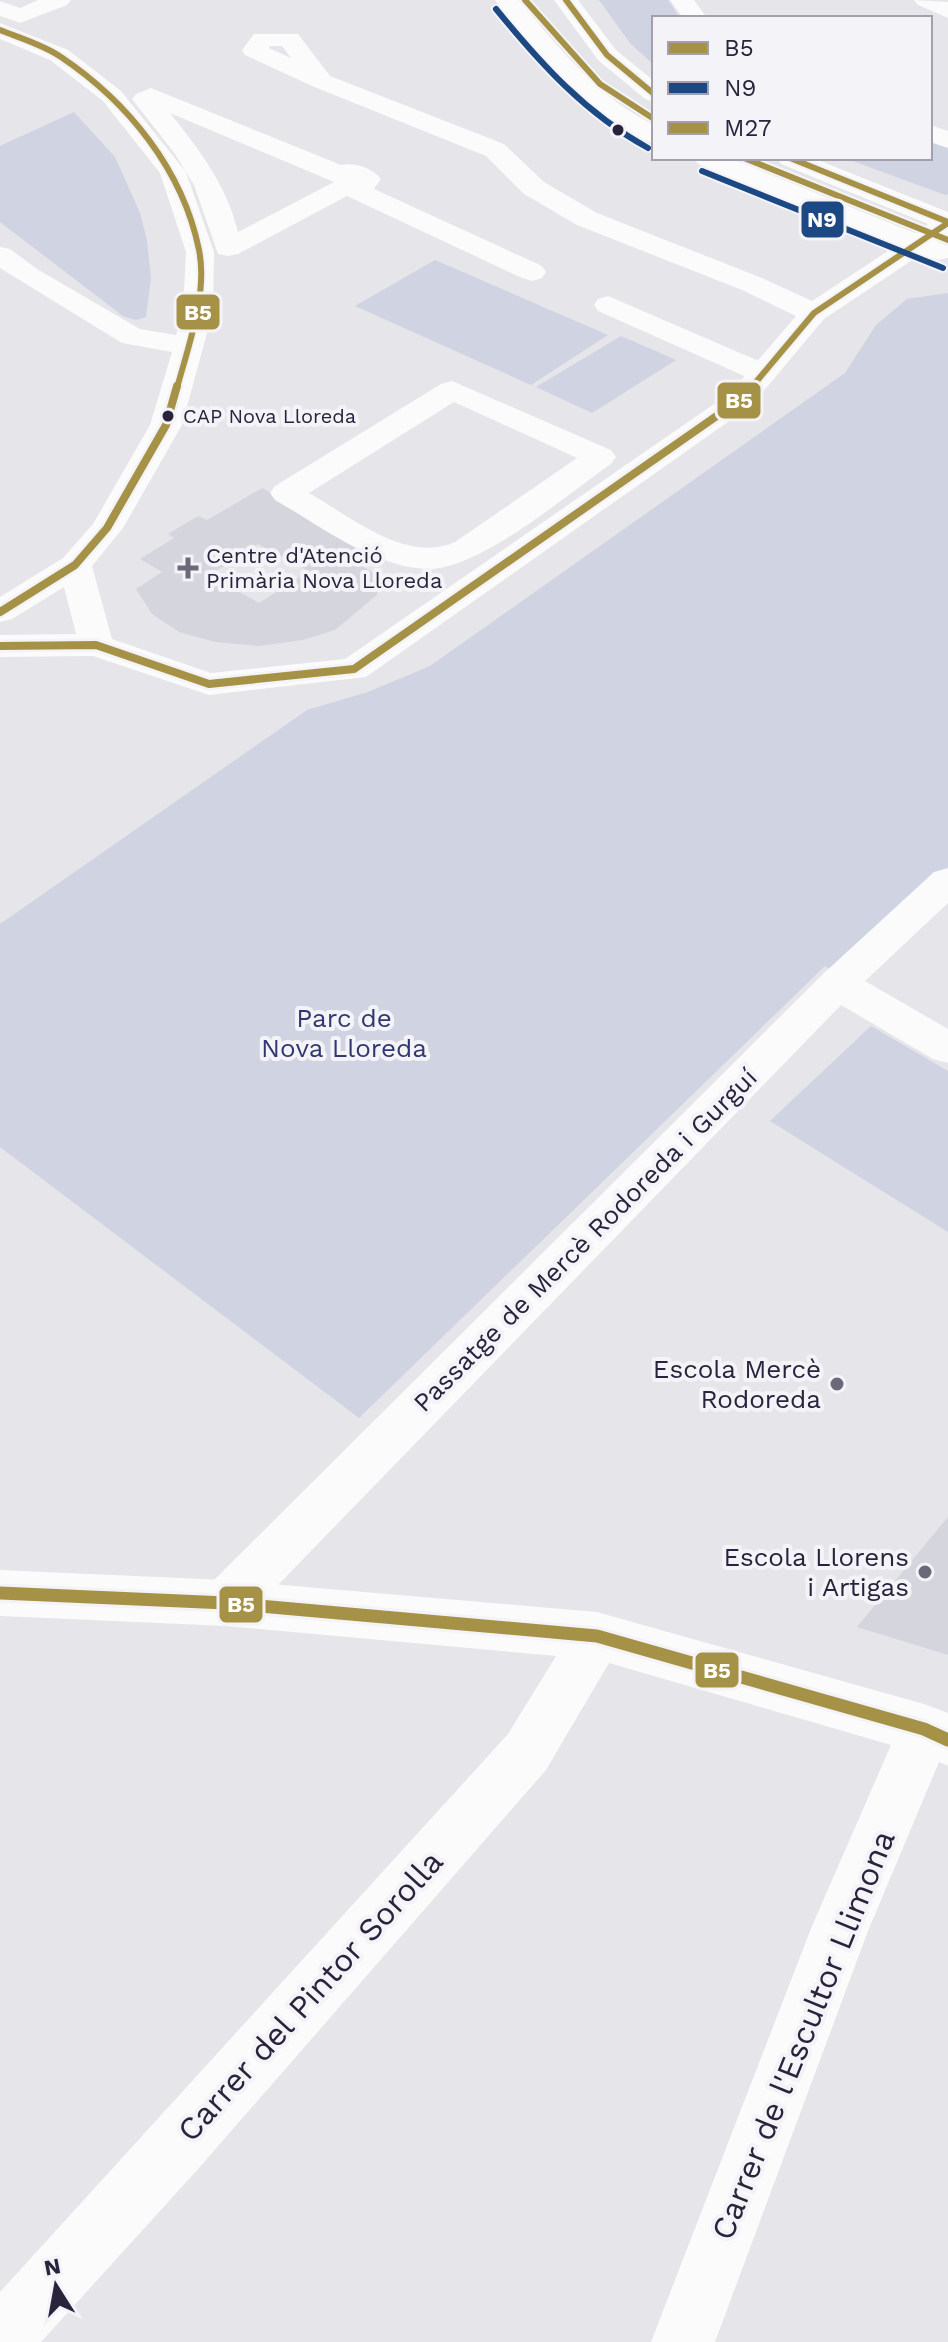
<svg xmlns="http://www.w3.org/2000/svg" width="948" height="2342" viewBox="0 0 948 2342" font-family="'Work Sans',sans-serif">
	<rect width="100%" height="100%" fill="#e5e5ea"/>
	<g fill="#d5d5dd" fill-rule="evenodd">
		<path d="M262,488l118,62 -21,14 21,13 -3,18 -42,35 -32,10 -44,6 -44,-4 -36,-10 -27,-18 -16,-25 26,-17 -22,-13 34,-21 -6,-4 30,-18 9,4zM258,544l51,27 -50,32 -49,-28z"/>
		<polygon points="948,1517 948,1655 857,1627"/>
	</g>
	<g fill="#cfd3e2">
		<polygon points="599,0 668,0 680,18 654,18 654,65 630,43"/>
		<polygon points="74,112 115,157 140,213 147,240 151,278 146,317 136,320 123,316 0,222 0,146"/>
		<polygon points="930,140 948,147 948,194 945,195 845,158 930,158"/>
		<polygon points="435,260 608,335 531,385 355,306"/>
		<polygon points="948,293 948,868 836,973 825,966 359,1418 0,1147 0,924 307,710 368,692 430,666 845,373 876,325 907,299"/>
		<polygon points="621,336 676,360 592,413 536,387"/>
		<polygon points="871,1026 948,1071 948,1232 770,1121"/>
	</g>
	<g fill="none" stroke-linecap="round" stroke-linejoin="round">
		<g fill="#fbfbfc" fill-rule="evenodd">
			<polygon points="38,0 71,0 67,5 20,23 0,16 0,1 20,8"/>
			<path d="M151,88l190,77c13,-3 32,3 40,14l-7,10 168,77 4,6 -4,6 -10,3 -10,-3 -175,-82 -109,58 -10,2 -10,-2 -24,-69 -19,-31 -43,-55 4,-5zM170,113l164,69 -96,50c-11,-46 -39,-83 -68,-119z"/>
			<polygon points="608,296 773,367 777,373 773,379 762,382 751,379 598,311 594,305 598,299"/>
			<path d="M452,381l159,69 5,7 -5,7c-44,30 -133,108 -186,105 -55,-4 -104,-43 -150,-69l-5,-7 5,-7 166,-102zM454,402l123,56 -122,84c-49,22 -105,-26 -146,-49z"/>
			<polygon points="948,868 948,903 865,981 948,1029 948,1063 933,1059 841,1005 244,1620 226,1626 208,1620 200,1603 208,1586 823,974 934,872"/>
		</g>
		<g fill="#fbfbfc" fill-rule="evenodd">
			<path d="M495,0h24c40,48 79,97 135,125v18c-61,-15 -124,-93 -159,-143z"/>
			<polygon points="554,0 578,0 616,50 654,81 654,102 645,99 598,60"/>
			<polygon points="670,0 694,0 707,18 683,18"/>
			<polygon points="914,0 948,2 948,18 918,5"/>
			<path d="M0,23l68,27 53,41 65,81 28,80 -1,59 -31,114 -59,103 -31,38 20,73 99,34 134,-14 385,-266 66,-77 -54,-26 -165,-65 -53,-31 -38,-38 -174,-70 -67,-31 -3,-5 12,-16h44l32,42 174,68 40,38 53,31 165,65 50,23 85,-56 -199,-81 -4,-6h36l185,75 13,-9 -147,-60 -4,-6h36l135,54v23l-10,7 10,4v12l-10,2 -18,-5 -96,64 -72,86 -386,272 -157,18 -116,-39 -93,1v-22l76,-1 -12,-47 -52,32 -12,3v-25l63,-39 30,-34 57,-99 22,-73 -50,-9 -122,-75v-21l10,2 27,20 103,60 36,6 7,-24 3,-59 -26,-79 -57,-72 -53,-41 -50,-21zM270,46h12l9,12 -22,-10z"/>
			<polygon points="930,125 948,131 948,148 930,142"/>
			<polygon points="0,1570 226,1580 597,1612 924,1704 948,1713 948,1766 939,1762 868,1931 715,2342 651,2342 812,1926 891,1745 609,1663 546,1770 199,2168 41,2342 0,2342 0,2292 508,1734 556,1656 226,1626 0,1616"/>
		</g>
		<g stroke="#f3f3f8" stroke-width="10">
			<g id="bus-1-far2">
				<polyline points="566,0 607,55 654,94"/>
				<path d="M0,30c20,8 44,15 61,27 67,45 122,113 138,193 9,43 -11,97 -22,138"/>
				<polyline points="790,158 948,222"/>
				<polyline points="751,388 814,313 948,223"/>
			</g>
		</g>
		<g stroke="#f3f3f8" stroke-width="13">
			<g id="bus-1-far1">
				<polyline points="0,612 75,565 107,528 166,425 177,386"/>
				<polyline points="0,646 96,645 209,684 354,669 741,399 752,386"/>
			</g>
		</g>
		<g stroke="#f3f3f8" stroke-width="19">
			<polyline id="bus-1" points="0,1593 226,1603 597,1636 924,1729 948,1740"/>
		</g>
		<g stroke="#f3f3f8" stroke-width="10">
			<g id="bus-2">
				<path d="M496,9c45,55 89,104 152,139"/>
				<polyline points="702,171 943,268"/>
			</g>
		</g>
		<g stroke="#f3f3f8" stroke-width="10">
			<g id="bus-3">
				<polyline points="525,0 600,84 654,119"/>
				<polyline points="744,158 948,240"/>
			</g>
		</g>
		<use href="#bus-1-far2" stroke="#a69247" stroke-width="6"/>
		<use href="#bus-1-far1" stroke="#a69247" stroke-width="8"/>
		<use href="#bus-1" stroke="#a69247" stroke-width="13"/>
		<use href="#bus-2" stroke="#1c4883" stroke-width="6"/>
		<use href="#bus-3" stroke="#a69247" stroke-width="6"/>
	</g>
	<g fill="#29243c" stroke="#f3f3f8" stroke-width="3">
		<circle cx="618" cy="130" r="7"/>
		<circle cx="168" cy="416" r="7"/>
	</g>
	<g fill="#6b6879" stroke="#f3f3f8" stroke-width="3">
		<path d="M184 556h8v8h8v8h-8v8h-8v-8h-8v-8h8z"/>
		<circle cx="837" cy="1384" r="8"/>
		<circle cx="925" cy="1572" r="8"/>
	</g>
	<g text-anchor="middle" stroke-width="8" stroke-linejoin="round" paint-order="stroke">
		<g font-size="20" fill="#29243c" stroke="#f3f3f8" text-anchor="start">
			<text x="183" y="423">CAP Nova Lloreda</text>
		</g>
		<g font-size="22" fill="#29243c" stroke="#f3f3f8" text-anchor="start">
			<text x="206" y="563">Centre d'Atenció<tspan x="206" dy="25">Primària Nova Lloreda</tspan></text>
		</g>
		<g font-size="26" fill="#313870" stroke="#f3f3f8">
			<text x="344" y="1027">Parc de<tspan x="344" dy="30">Nova Lloreda</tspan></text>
		</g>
		<g font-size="26" fill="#29243c" stroke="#f3f3f8">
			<text transform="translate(585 1240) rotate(-45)" y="9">Passatge de Mercè Rodoreda i Gurguí</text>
		</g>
		<g font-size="26" fill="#29243c" stroke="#f3f3f8" text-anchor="end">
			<text x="821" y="1378">Escola Mercè<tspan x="821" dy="30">Rodoreda</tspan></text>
			<text x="909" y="1566">Escola Llorens<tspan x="909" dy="30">i Artigas</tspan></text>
		</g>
		<g font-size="32" fill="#29243c" stroke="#f3f3f8">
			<text transform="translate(310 1996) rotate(-48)" y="11">Carrer del Pintor Sorolla</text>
			<text transform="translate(803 2035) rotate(-68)" y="11">Carrer de l'Escultor Llimona</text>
		</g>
	</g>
	<g stroke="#f3f3f8" stroke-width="3">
		<rect x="800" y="200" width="45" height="39" rx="8" fill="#1c4883"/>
		<rect x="175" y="293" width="46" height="38" rx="8" fill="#a69247"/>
		<rect x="716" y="381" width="46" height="39" rx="8" fill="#a69247"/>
		<rect x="218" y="1585" width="46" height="39" rx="8" fill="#a69247"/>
		<rect x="694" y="1651" width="46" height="38" rx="8" fill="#a69247"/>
	</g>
	<g font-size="22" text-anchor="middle" font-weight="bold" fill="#fff">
		<text x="822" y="227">N9</text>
		<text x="198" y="320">B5</text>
		<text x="739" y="408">B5</text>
		<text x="241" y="1612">B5</text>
		<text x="717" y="1678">B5</text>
	</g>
	<rect x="652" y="16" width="280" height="144" fill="#f3f3f8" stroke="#a2a0ad" stroke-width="2"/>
	<rect x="668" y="42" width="40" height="12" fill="#a69247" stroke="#a2a0ad" stroke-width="2"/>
	<text x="724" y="56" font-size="24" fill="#29243c">B5</text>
	<rect x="668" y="82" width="40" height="12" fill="#1c4883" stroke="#a2a0ad" stroke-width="2"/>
	<text x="724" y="96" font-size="24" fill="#29243c">N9</text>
	<rect x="668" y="122" width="40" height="12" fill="#a69247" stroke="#a2a0ad" stroke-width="2"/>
	<text x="724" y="136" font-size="24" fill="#29243c">M27</text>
	<g transform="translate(56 2286) rotate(349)" stroke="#f3f3f8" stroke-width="6" paint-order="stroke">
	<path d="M0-6L14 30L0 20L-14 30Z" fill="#29243c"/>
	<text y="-12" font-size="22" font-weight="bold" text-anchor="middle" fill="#29243c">N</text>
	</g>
</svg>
